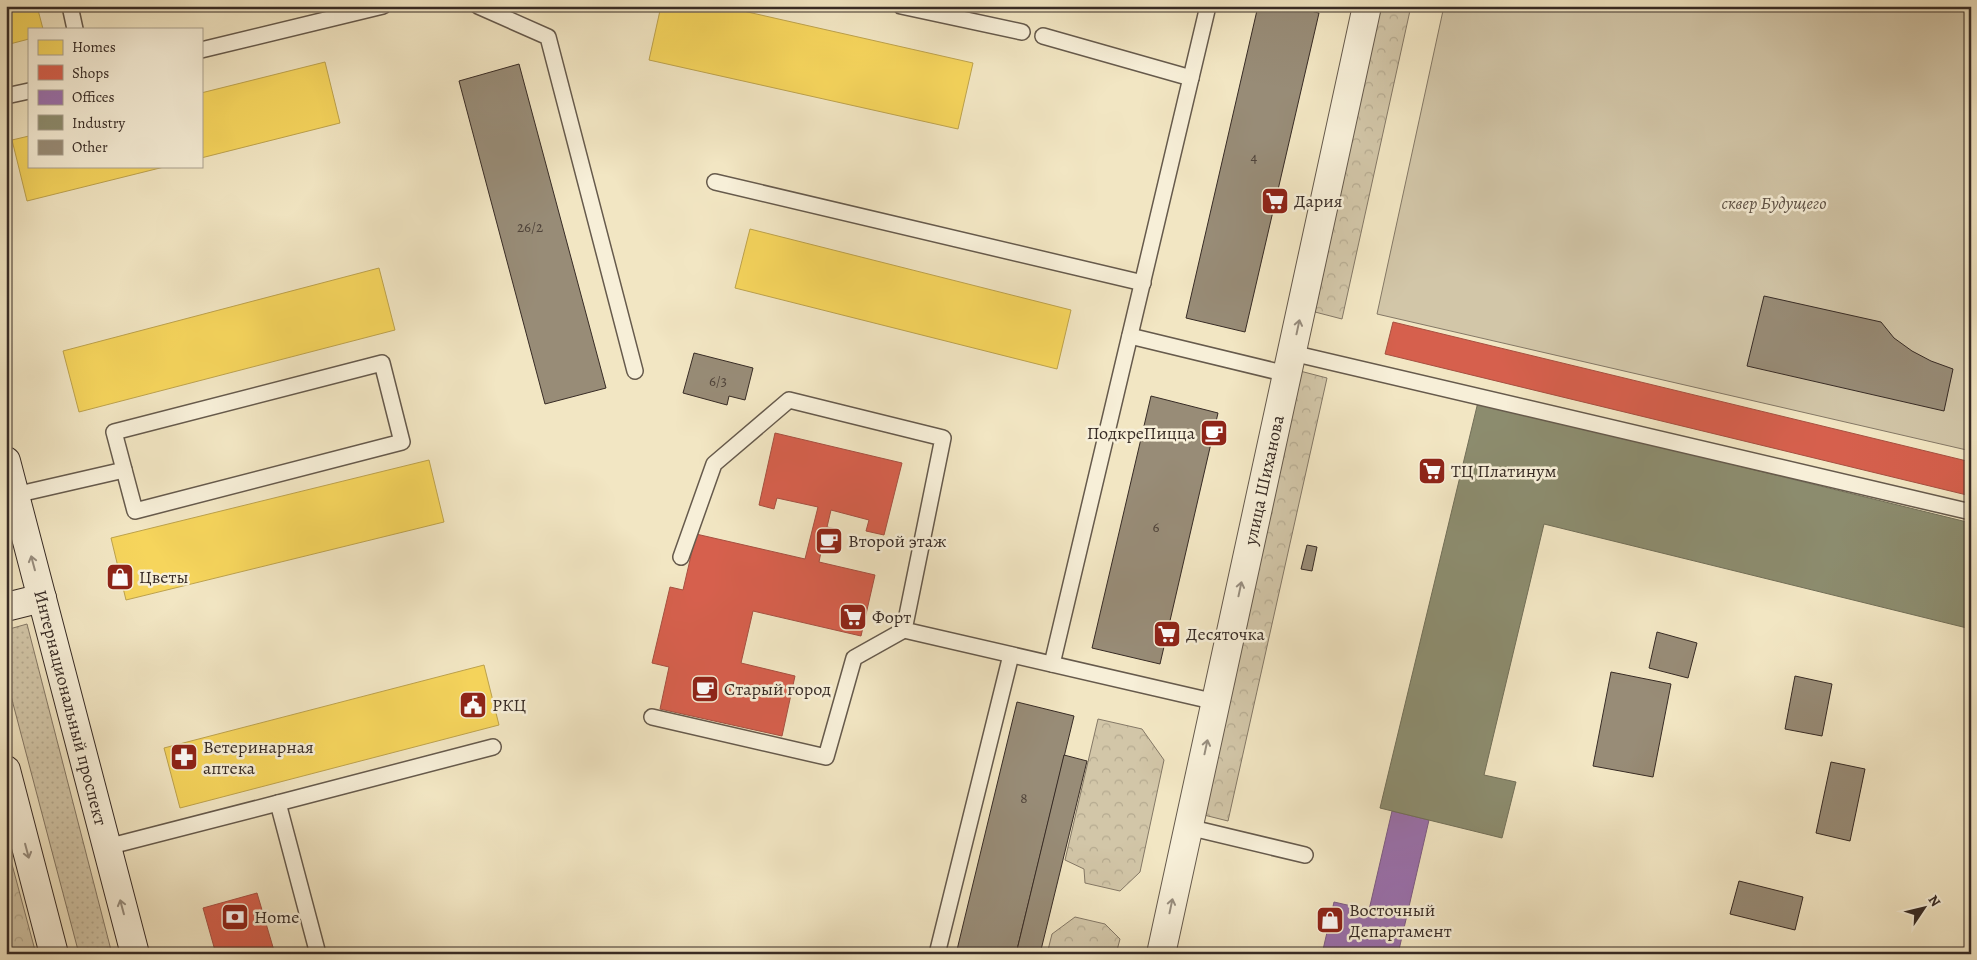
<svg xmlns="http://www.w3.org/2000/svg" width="1977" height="960" viewBox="0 0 1977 960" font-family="Alegreya,serif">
	<defs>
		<pattern id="grass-dots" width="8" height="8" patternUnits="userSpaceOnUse" patternTransform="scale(1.25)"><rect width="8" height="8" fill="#d2c6a8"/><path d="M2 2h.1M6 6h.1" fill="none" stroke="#b5aa90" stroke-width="1.8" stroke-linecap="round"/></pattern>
		<pattern id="forest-crowns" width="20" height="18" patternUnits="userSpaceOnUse" patternTransform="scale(1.25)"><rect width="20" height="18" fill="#d2c6a8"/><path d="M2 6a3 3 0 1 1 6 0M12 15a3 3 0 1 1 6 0" fill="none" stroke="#b5aa90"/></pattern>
	</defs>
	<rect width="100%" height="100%" fill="#f2e6c3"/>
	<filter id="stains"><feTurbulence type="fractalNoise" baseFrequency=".004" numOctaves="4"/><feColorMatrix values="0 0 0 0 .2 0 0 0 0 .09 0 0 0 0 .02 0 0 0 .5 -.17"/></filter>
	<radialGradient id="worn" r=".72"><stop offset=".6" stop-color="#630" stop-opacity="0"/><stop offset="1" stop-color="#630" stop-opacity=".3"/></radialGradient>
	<polygon fill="url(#grass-dots)" stroke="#847866" points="27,624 112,954 79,954 6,677 6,630"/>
	<g fill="url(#forest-crowns)" stroke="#847866">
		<polygon points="1380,6 1411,6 1342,319 1315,312"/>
		<polygon points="1300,371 1327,378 1228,821 1204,815"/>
		<polygon points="1098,719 1142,729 1164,760 1140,872 1120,891 1085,883 1084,869 1065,860"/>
		<polygon points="6,842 36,954 9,954 6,942"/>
		<polygon points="1075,917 1105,924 1120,939 1116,954 1047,954 1052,934"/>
	</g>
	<polygon fill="#d2c6a8" stroke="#847866" points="1444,6 1971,6 1971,451 1377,314"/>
	<g fill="#f6d55c" stroke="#bda24c">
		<polygon points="6,6 37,6 43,29 29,29 29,39 6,45"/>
		<polygon points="661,6 721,6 973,63 958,129 649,60"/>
		<polygon points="325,62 340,123 201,158 201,93"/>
		<polygon points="29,136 29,166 168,166 27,201 12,140"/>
		<polygon points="750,229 1071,310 1057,369 735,288"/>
		<polygon points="379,268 395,330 79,412 63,351"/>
		<polygon points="429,460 444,522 126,600 111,538"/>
		<polygon points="484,665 499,725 180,808 164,748"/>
	</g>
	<g fill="#d6604d" stroke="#a65041">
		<polygon points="1393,322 1971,462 1971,496 1385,354"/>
		<polygon points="775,433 902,463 884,535 866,531 869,520 831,510 827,527 837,529 832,550 822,547 819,562 875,575 861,636 753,611 741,663 795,676 782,736 660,709 669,667 652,663 670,587 683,590 696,534 805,559 818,507 777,498 774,509 759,505"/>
		<polygon points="257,893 275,954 216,954 203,908"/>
	</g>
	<polygon fill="#9970ab" stroke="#7c5b83" points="1392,811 1429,820 1398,954 1322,954 1334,902 1369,910"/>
	<polygon fill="#8c8c6e" stroke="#726f58" points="1478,402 1971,523 1971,629 1544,524 1484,775 1516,782 1502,838 1380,808"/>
	<g fill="#988c77" stroke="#372b25">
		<polygon points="1258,6 1289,6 1319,13 1245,332 1186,318"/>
		<polygon points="519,64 606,388 545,404 459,81"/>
		<polygon points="1764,296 1881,322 1894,338 1912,351 1931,361 1953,369 1944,411 1747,366"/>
		<polygon points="694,353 753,368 745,400 729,396 727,405 683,393"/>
		<polygon points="1151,396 1218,413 1160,664 1092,648"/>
		<polygon points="1307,545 1317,547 1312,571 1301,569"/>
		<polygon points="1657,632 1697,643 1688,678 1649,668"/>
		<polygon points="1611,672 1671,684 1653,777 1593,766"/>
		<polygon points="1795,676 1832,684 1822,736 1785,729"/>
		<polygon points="1017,702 1074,716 1016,954 956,954"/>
		<polygon points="1064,755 1087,761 1040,954 1016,954"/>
		<polygon points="1831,762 1865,769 1850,841 1816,833"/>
		<polygon points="1739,881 1803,897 1795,930 1730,914"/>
	</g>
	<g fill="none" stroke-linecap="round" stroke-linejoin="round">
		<g stroke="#665a4c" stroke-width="18">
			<g id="lane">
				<polyline points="70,6 75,29"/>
				<polyline points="478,6 548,37 635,371"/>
				<polyline points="901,6 1022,32"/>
				<polyline points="1043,36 1191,78"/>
				<polyline points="201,50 383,6"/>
				<polyline points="6,96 29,91"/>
				<polyline points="715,182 1143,283"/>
				<polyline points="1130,336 1287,374"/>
				<polyline points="1292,353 1971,512"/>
				<polygon points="382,363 402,442 135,511 114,432"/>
				<polyline points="15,495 124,470"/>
				<polyline points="681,557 714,464 789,400 943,438 904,630 1216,702"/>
				<polyline points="1052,664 1208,6"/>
				<polyline points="652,717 826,757 854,658 904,630"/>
				<polyline points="1188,827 1305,855"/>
				<polyline points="107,847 278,803"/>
				<polyline points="318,954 278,803 493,747"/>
				<polyline points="937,954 1011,655"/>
			</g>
		</g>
		<g stroke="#665a4c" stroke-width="30">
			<g id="street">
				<path id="s1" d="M1161,954l206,-948"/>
			</g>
		</g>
		<g stroke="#372b25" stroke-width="30">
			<g id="secondary">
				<path id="s2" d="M6,461l129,493"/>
				<polyline points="6,607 42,598"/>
				<polyline points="6,770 54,954"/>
			</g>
		</g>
		<use href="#lane" stroke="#f7efd8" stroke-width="15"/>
		<use href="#street" stroke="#f7efd8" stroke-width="28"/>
		<use href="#secondary" stroke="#f7efd8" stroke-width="28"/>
	</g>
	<defs><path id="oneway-shaft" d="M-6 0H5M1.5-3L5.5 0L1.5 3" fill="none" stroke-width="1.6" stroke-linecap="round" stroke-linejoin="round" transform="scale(1.25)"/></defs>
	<g stroke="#978d7e">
		<use href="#oneway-shaft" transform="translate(1298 327) rotate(-78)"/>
		<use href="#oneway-shaft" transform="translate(33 563) rotate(-105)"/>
		<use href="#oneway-shaft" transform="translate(1240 589) rotate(-78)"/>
		<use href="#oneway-shaft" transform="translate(1206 747) rotate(-78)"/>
		<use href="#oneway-shaft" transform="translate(27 851) rotate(75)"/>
		<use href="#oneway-shaft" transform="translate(1171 906) rotate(-78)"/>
		<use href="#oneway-shaft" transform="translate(122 907) rotate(-105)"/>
	</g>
	<defs>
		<g id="supermarket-square" transform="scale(1.4375)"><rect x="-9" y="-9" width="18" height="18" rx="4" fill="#8f2418" stroke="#f7efd8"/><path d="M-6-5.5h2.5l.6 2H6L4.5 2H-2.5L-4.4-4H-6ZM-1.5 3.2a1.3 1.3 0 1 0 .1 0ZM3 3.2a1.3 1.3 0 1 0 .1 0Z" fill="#fff"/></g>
		<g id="cafe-square" transform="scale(1.4375)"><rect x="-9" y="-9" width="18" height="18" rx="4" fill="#8f2418" stroke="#f7efd8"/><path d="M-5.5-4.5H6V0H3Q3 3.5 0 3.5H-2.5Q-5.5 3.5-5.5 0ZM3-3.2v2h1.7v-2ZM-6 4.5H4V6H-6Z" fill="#fff"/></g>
		<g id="shop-square" transform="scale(1.4375)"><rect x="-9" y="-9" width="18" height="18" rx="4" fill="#8f2418" stroke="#f7efd8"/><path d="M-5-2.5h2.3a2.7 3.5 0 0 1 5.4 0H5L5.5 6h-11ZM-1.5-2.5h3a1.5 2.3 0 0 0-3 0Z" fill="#fff"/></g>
		<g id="civic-square" transform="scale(1.4375)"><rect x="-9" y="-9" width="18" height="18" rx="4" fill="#8f2418" stroke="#f7efd8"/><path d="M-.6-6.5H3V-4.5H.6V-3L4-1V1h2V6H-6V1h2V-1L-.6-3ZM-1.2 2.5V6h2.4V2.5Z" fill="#fff"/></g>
		<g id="pharmacy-square" transform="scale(1.4375)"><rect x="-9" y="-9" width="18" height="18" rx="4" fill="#8f2418" stroke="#f7efd8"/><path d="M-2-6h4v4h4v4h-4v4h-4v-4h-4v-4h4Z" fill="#fff"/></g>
		<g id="bank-square" transform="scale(1.4375)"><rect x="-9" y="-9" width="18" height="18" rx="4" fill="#8f2418" stroke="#f7efd8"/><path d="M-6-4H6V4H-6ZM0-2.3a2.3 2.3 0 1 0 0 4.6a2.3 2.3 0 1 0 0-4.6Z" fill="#fff"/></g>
	</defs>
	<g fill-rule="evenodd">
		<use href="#supermarket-square" x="1275" y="201"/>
		<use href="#cafe-square" x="1214" y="433"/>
		<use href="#supermarket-square" x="1432" y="471"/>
		<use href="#cafe-square" x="829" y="541"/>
		<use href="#shop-square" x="120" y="577"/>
		<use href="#supermarket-square" x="853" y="617"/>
		<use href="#supermarket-square" x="1167" y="634"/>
		<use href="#cafe-square" x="705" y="689"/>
		<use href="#civic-square" x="473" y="705"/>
		<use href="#pharmacy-square" x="184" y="757"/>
		<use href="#bank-square" x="235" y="917"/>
		<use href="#shop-square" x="1330" y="920"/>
	</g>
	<g text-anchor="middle" stroke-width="5" stroke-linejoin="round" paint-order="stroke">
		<g font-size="15" fill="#4f433a">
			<text x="1254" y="162">4</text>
			<text x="530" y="232">26/2</text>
			<text x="718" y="386">6/3</text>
			<text x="1156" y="532">6</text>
			<text x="1024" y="803">8</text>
		</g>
		<g font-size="18" fill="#372b25" stroke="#f7efd8" text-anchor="start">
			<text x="1294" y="207">Дария</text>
			<text x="1195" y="439" text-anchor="end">ПодкреПицца</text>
			<text x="1451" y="477">ТЦ Платинум</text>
			<text x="848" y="547">Второй этаж</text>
			<text x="139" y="583">Цветы</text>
			<text x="872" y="623">Форт</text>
			<text x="1186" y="640">Десяточка</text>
			<text x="724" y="695">Старый город</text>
			<text x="492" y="711">РКЦ</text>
			<text x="203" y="753">Ветеринарная<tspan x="203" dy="21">аптека</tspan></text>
			<text x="1349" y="916">Восточный<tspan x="1349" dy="21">Департамент</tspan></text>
			<text x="254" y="923">Home</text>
		</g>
		<g font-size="18" font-style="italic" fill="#5e5246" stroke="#f7efd8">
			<text x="1774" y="209">сквер Будущего</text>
		</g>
		<g font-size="18" fill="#372b25" stroke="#f7efd8">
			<text dy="6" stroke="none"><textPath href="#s1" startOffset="485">улица Шиханова</textPath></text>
			<text dy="6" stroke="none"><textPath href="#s2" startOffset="255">Интернациональный проспект</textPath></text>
		</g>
	</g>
	<rect width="1977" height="960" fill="none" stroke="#f2e6c3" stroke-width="25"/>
	<rect x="8" y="8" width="1962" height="945" fill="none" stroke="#372b25" stroke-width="2.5"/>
	<rect x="12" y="12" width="1952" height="935" fill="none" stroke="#372b25"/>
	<rect x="28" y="28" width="175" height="140" fill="#f7efd8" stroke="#aaa190"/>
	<rect x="38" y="40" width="25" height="15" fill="#f6d55c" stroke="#aaa190"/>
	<text x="72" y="52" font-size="15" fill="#372b25">Homes</text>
	<rect x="38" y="65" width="25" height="15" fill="#d6604d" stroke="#aaa190"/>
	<text x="72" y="78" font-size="15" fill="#372b25">Shops</text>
	<rect x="38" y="90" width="25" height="15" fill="#9970ab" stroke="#aaa190"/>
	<text x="72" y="102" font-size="15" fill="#372b25">Offices</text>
	<rect x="38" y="115" width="25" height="15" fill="#8c8c6e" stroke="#aaa190"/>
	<text x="72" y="128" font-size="15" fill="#372b25">Industry</text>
	<rect x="38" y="140" width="25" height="15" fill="#988c77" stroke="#aaa190"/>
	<text x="72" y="152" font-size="15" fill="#372b25">Other</text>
	<g transform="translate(1924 908) rotate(55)" stroke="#f7efd8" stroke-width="4" paint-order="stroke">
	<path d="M0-4L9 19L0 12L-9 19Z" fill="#372b25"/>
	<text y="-8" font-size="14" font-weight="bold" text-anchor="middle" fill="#372b25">N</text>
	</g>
	<rect width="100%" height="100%" filter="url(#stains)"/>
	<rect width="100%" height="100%" fill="url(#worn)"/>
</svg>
